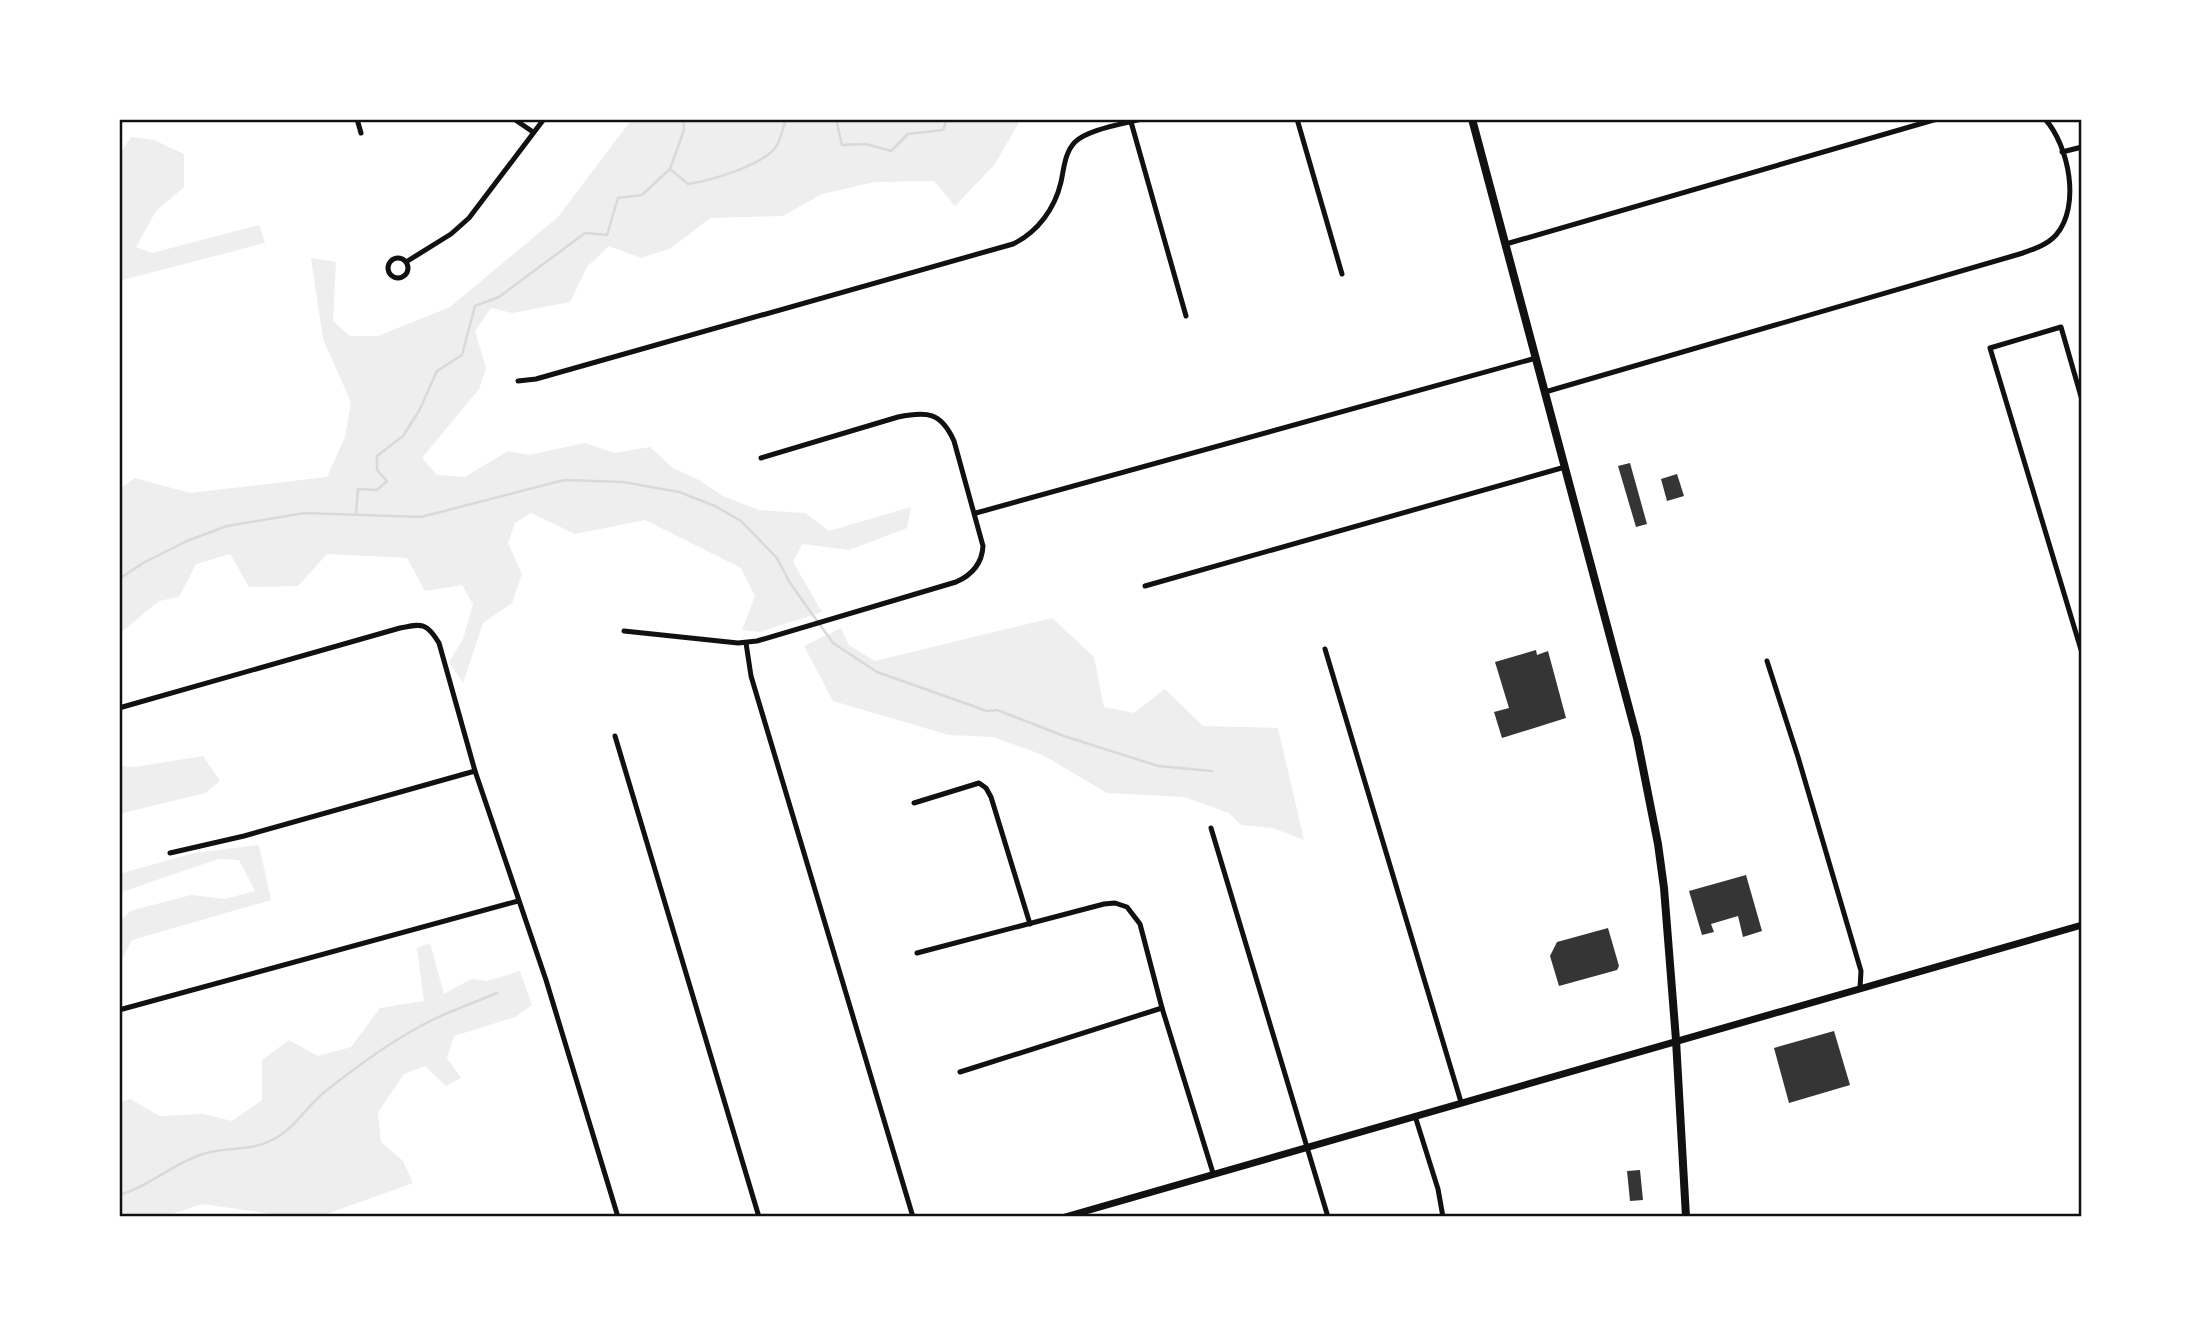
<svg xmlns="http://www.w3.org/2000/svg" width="2201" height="1336" viewBox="0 0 2201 1336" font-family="'DejaVu Sans',sans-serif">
	<rect width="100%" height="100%" fill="#fff"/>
	<g fill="#eee">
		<polygon points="645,119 1021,119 995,164 955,206 934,181 875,182 822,194 783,216 710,218 671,248 641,258 609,246 587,267 570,302 512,313 491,308 475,331 486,368 479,389 422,458 437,475 465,477 508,451 529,455 585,443 614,453 650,447 673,468 699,480 723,496 759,510 805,513 829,531 911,507 907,528 849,550 802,544 793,562 822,612 760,632 742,630 755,596 741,568 645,520 575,534 531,513 515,523 508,543 522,574 512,603 483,623 463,683 449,662 463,639 473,604 462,585 425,591 407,558 327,554 298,586 249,587 230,554 196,564 179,597 159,601 119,634 119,489 135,478 190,493 327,477 345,437 351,402 323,339 311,258 336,262 333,321 350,336 378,336 450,307 558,217 629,123"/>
		<polygon points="131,137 154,140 184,154 184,187 156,211 136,247 152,253 259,225 265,243 119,281 119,155"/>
		<polygon points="1052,618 1094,657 1104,707 1134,713 1165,689 1203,726 1278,728 1304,840 1273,828 1241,825 1229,813 1184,797 1107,793 1043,755 993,737 949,735 833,701 804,646 841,628 849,645 875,661"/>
		<polygon points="203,756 220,781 205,793 119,814 119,766 135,767"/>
		<polygon points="259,845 271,900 132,940 119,965 119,922 130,911 191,895 225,899 255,891 239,860 218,859 119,893 119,874 194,853"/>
		<polygon points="430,943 444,994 471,979 487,981 520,971 532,1005 515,1017 454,1036 447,1058 461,1078 446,1086 425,1066 404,1074 378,1112 381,1142 403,1161 413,1183 318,1217 274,1214 202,1204 163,1217 119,1217 119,1103 130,1099 160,1116 203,1114 232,1121 262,1100 262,1060 289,1040 318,1056 351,1047 380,1008 424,1001 417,948"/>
	</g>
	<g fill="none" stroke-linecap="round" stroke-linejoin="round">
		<g stroke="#d9d9d9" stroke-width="2.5">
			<polyline points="836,119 842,145 866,144 891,151 908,134 943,130 947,119"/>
			<path d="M670,169l18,15c21,-3 78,-19 89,-39 4,-7 6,-18 9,-26"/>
			<polyline points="356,514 358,489 377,490 387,481 377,470 377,456 403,436 419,411 437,371 462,355 475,306 499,297 585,233 607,235 618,198 642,195 670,169 684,130 683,119"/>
			<polyline points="119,579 143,563 187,541 227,526 304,513 421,517 564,480 623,482 679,492 715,506 741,521 777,558 790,583 833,643 877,672 987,711 997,710 1064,736 1158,766 1212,771"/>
			<path d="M119,1195c29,-8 52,-30 81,-40 22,-9 50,-3 72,-15 23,-11 35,-35 55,-50 28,-22 60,-46 92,-63 24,-14 52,-23 78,-34"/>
		</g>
	</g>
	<g fill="#353535">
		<polygon points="1630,463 1647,524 1636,527 1618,466"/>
		<polygon points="1677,474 1684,496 1667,501 1661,479"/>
		<polygon points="1536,650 1537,655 1548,651 1566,718 1502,738 1494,712 1509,708 1495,662"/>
		<polygon points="1746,875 1762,931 1743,937 1738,916 1711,924 1714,932 1702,935 1689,891"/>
		<polygon points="1608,928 1619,966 1617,970 1559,986 1550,956 1557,942"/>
		<polygon points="1834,1031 1850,1085 1789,1103 1774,1048"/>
		<polygon points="1640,1170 1643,1200 1630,1201 1627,1171"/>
	</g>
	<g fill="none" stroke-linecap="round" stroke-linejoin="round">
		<g stroke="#111" stroke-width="5">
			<polyline points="357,119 361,133"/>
			<polyline points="514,119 533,132"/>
			<polyline points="1297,119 1342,274"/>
			<polyline points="1131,122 1186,316"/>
			<polyline points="2062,152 2082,147"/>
			<polyline points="1506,244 1937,119"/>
			<circle cx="398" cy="268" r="10"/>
			<polyline points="406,262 451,234 469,218 544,119"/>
			<path d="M518,381l18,-2 477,-135c25,-12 42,-36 48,-62 3,-14 4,-30 14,-40 13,-13 49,-18 66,-23"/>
			<path d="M1545,392l478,-139c11,-4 24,-8 33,-18 25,-29 13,-89 -11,-116"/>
			<polyline points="2082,400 2061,327 1990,348 2082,653"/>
			<polyline points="976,513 1536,358"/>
			<polyline points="1145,586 1565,467"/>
			<path d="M624,631l114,12 19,-2 199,-59c16,-7 26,-18 27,-36l-29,-105c-13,-29 -27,-30 -56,-24l-137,41"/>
			<polyline points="746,643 751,676 913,1217"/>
			<polyline points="1325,649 1461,1102"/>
			<polyline points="1767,661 1798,757 1861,971 1860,988"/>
			<path d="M119,708l281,-80c22,-5 27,-5 39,15l36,128 71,209 72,237"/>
			<polyline points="615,736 759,1217"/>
			<polyline points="914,803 979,783 986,788 991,797 1030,924"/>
			<polyline points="1211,828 1328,1217"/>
			<polyline points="170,853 244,836 475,771"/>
			<polyline points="917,953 1104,904 1115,903 1127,907 1140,924 1162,1008 1213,1173"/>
			<polyline points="119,1010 518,901"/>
			<polyline points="960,1072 1162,1008"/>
			<polyline points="1415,1116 1438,1189 1443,1217"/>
		</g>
		<g stroke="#111" stroke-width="7">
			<polyline points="119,121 120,119"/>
			<polyline points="1065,1217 2082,925"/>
		</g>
		<polyline stroke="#111" stroke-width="8" points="1472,119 1637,738 1658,844 1664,888 1676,1040 1686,1217"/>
	</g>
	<rect width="2201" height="1336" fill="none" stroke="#ffffff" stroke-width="242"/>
	<rect x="121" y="121" width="1959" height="1094" fill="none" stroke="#111" stroke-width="2.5"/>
</svg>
